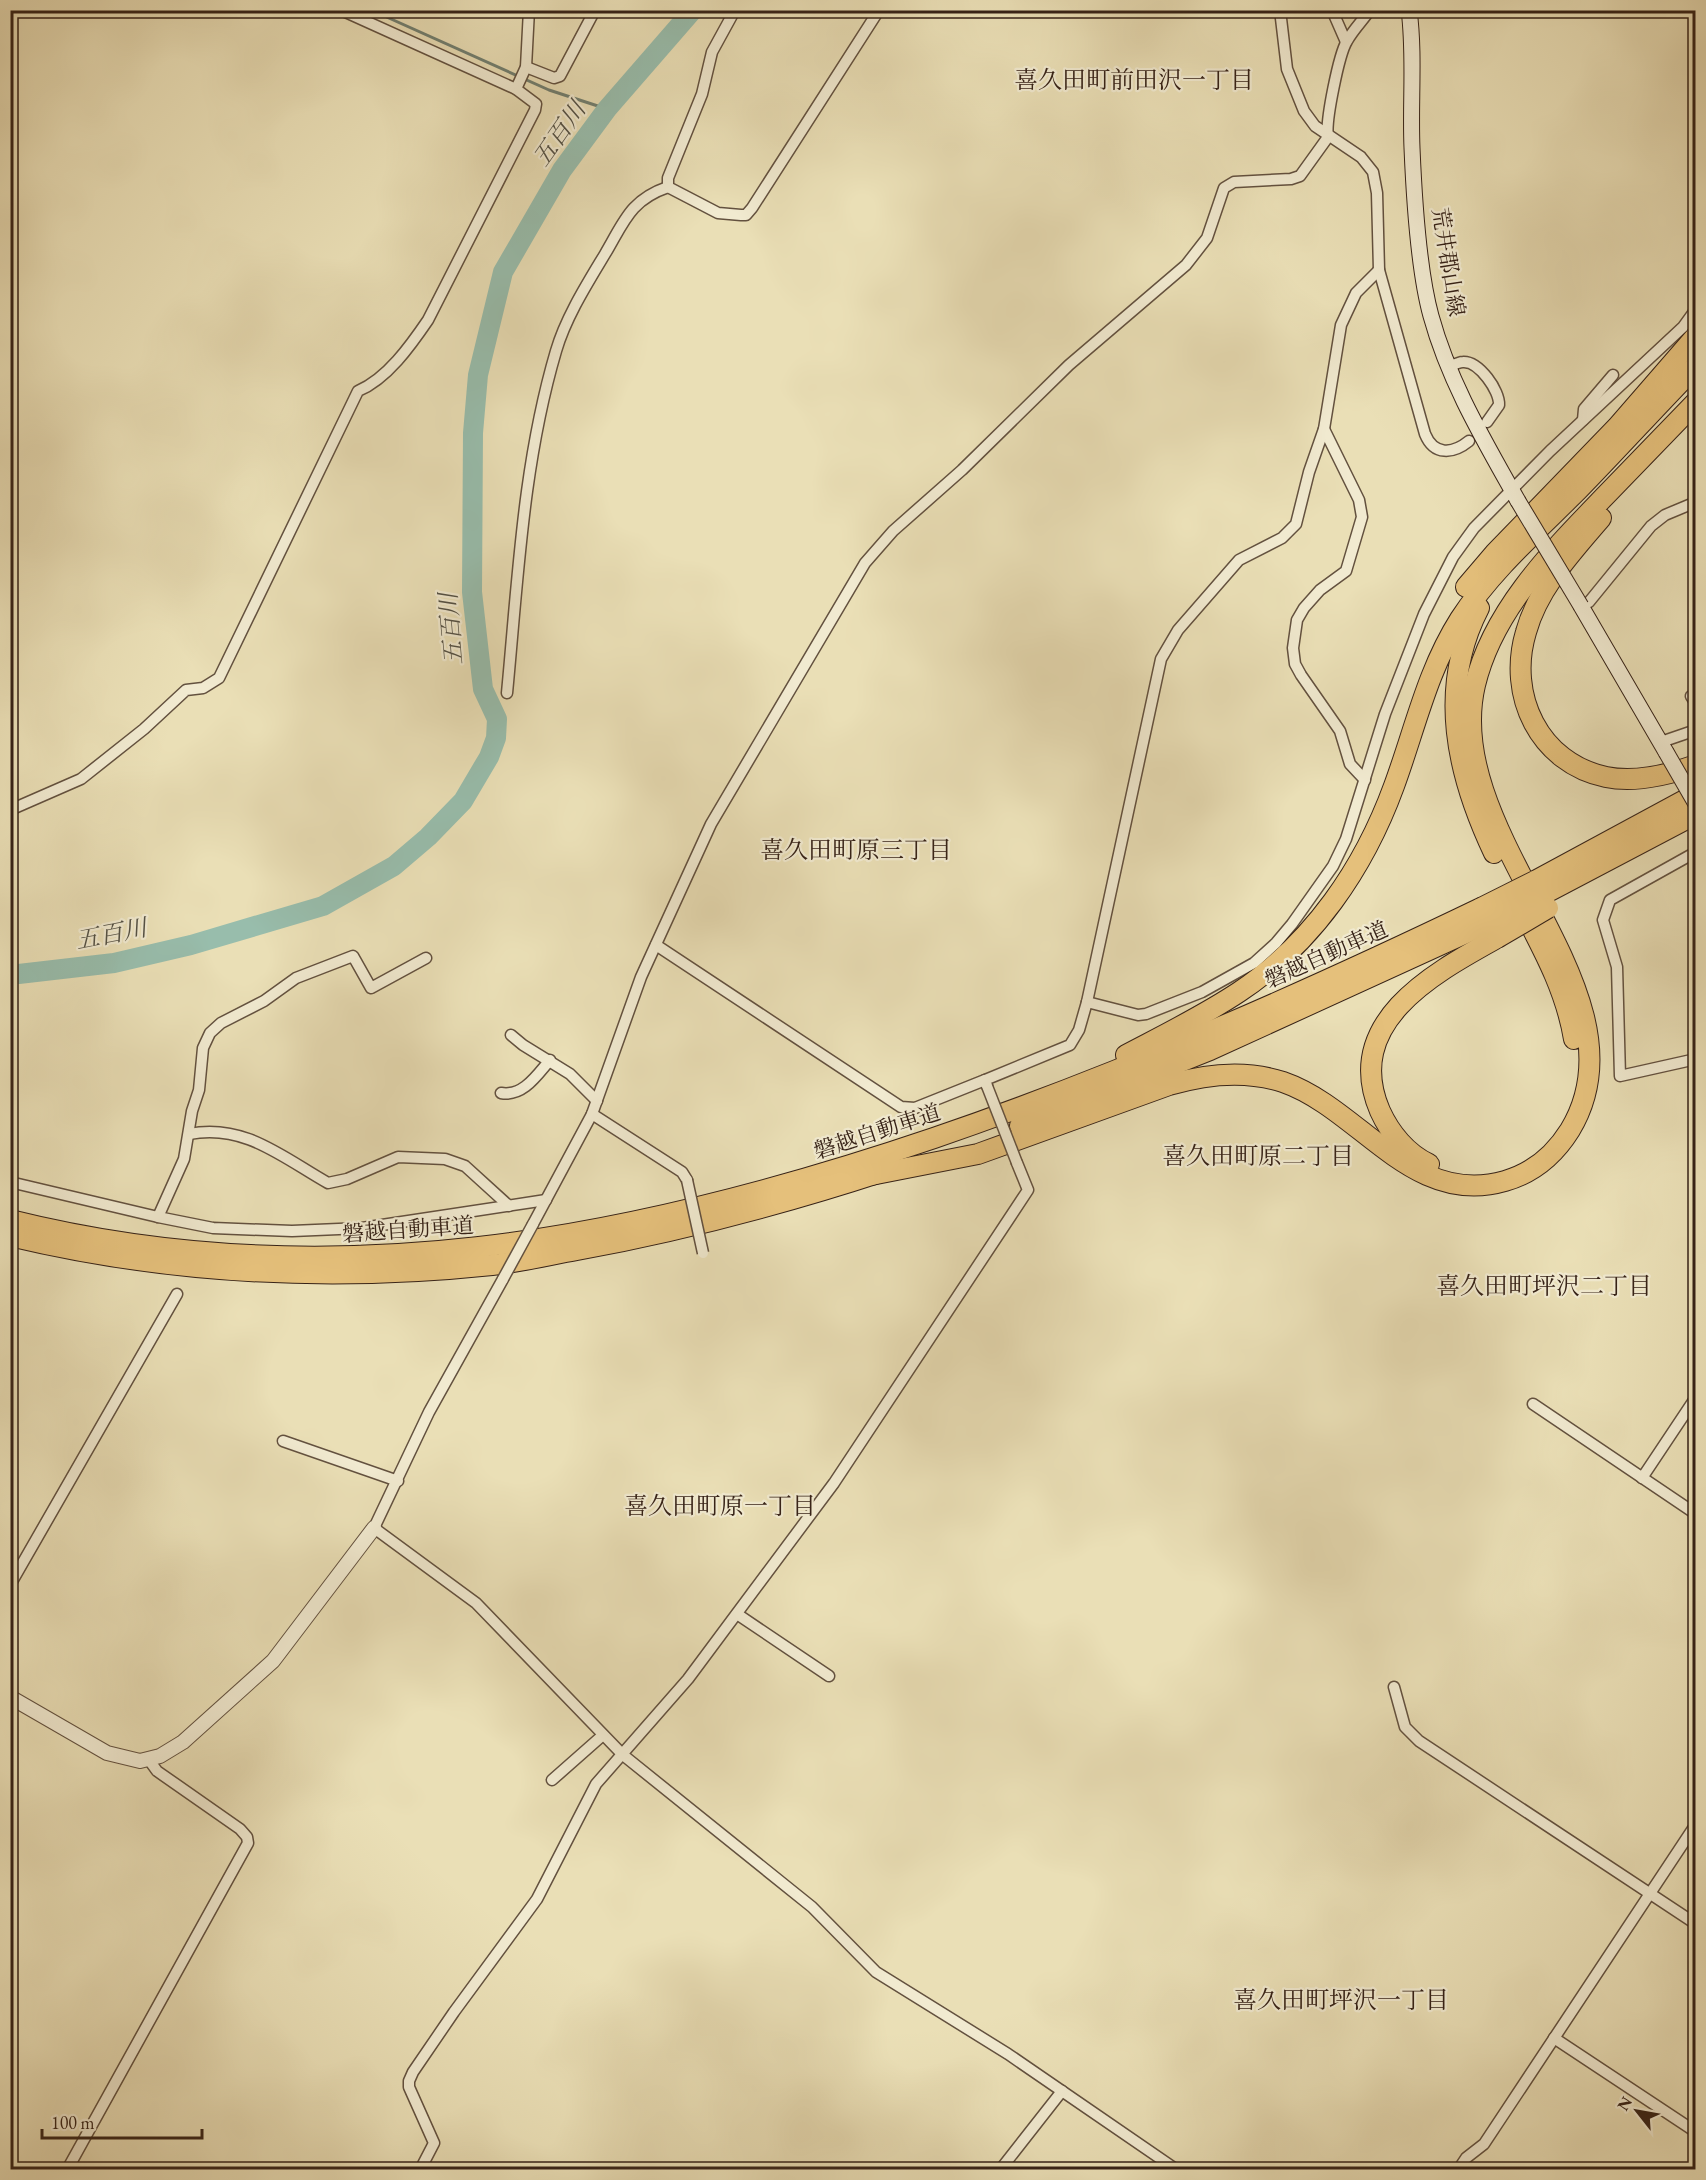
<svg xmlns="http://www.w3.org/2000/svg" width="1706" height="2180" viewBox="0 0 1706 2180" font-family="'EB Garamond','Noto Serif JP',serif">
	<rect width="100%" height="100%" fill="#eadfb6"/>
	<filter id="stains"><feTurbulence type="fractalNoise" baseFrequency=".00333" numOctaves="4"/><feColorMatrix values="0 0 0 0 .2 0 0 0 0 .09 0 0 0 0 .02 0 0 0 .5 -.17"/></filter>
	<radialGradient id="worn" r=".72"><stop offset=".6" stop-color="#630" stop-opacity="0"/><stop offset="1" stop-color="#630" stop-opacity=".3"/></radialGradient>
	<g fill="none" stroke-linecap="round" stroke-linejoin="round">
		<polyline stroke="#717f70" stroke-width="3" points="371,10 549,90 607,109"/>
		<polyline stroke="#98bdac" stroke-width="20" points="10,975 114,963 191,945 323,906 394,866 428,837 463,801 489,757 496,738 497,719 483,689 472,592 473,433 478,375 503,272 562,170 607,109 693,10"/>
		<g stroke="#63513f" stroke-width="13">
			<g id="minor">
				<polyline points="735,10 712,52 702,94 668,178 668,187 718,213 741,215 746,215 752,208 879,10"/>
				<path d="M1280,10l7,59 17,42 11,15 46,31 12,15 4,21 2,77 46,164c9,22 28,20 44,7"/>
				<polyline points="1332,10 1346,42"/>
				<polyline points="526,67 554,78 560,76 595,10"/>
				<polyline points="516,89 526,67 529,10"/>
				<path d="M1449,367c4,-2 10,-5 14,-5 16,-1 37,29 36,43l-12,17"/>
				<polyline points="1583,420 1584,409 1613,375"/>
				<polyline points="1324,429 1359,500 1362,517 1346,571 1320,590 1304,608 1297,620 1293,648 1295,664 1301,675 1340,731 1350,764 1365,780"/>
				<polyline points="1581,606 1589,602 1651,526 1665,515 1696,502"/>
				<path d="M507,693c11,-115 16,-230 49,-342 10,-34 31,-67 49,-97 19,-32 25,-54 63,-67"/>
				<polyline points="1691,696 1696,704"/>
				<polyline points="1661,742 1696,730"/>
				<path d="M10,810l71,-31 63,-50 42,-39 17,-2 16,-10 139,-287c29,-12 53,-46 70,-71l107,-210 1,-6 -20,-15 -175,-79"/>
				<polyline points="1696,852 1610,900 1603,920 1617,967 1620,1076 1696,1059"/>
				<polyline points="656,945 901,1107 915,1108 985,1080"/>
				<polyline points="1087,1002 1138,1015 1146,1014 1202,992 1254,963 1276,943 1292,924 1333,866 1346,839 1385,714 1424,614 1453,557 1474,528 1550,451 1683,327 1696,309"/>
				<polyline points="511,1035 523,1045 570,1074 597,1101"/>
				<polyline points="987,1086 985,1080 1070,1045 1079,1030 1087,1002 1161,659 1178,630 1239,560 1282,538 1296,524 1309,472 1324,429 1341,325 1356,293 1379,270"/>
				<path d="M501,1093c22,4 36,-18 49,-33"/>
				<polyline points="592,1114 682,1172 687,1180"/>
				<path d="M189,1134c55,-11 93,23 139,49l19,-4 51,-22 47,2 20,7 44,40"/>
				<polyline points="10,1182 158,1217 213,1228 292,1231 362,1228 546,1200"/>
				<polyline points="158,1217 184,1159 192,1111 199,1090 203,1048 210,1033 221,1023 264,1001 296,978 353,956 371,988 426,958"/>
				<path d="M533,1224l59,-110 49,-137 70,-153 154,-261 28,-32 69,-61 107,-105 117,-100 21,-27 17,-50 10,-6 57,-3 9,-3 28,-39c-3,-15 11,-83 19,-96 6,-11 16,-21 23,-31"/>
				<polyline points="503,1279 429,1412 374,1528 476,1603 623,1755 812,1907 876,1972 1008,2054 1177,2170"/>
				<polyline points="1533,1404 1696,1514"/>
				<polyline points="283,1441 398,1481"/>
				<polyline points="1642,1478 1696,1397"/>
				<polyline points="10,1585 177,1294"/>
				<polyline points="737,1614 829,1676"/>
				<polyline points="1394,1687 1405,1727 1419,1741 1696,1924"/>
				<polyline points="552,1780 603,1735"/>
				<polyline points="1554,2038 1696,2132"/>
				<polyline points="67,2170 248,1843 247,1837 240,1829 157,1771 149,1760"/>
				<polyline points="420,2170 434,2143 409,2087 409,2081 413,2072 454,2012 537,1899 596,1784 688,1679 834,1483 1028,1190 1017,1163"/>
				<polyline points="1000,2170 1062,2091"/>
				<polyline points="1458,2170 1466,2158 1484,2144 1696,1824"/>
			</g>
		</g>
		<g stroke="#63513f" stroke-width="16">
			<polyline id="tertiary" points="10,1697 107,1753 140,1761 160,1756 183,1742 273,1661 374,1528"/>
		</g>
		<g stroke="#362217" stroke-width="17">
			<g id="secondary">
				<path d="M1409,10c6,45 1,92 3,138 2,48 6,121 19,168 18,66 54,126 87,185"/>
				<polyline points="1581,606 1666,752"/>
			</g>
		</g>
		<g stroke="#362217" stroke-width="22">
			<g id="motorway">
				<path d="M1601,518c-29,34 -63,70 -75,114 -19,63 13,131 80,145 29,6 62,-2 90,-12"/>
				<polyline points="1466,587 1495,553 1617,427 1696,336"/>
				<path d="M1479,608c-42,81 -22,167 15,245"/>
				<polyline points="1535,881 1696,794"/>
				<polyline points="1542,895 1696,814"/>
				<path d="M1522,909c22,42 44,82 52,130"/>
				<path d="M1126,1055c38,-20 77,-39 113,-63 74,-49 125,-124 155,-206 21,-57 33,-115 66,-167 32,-49 77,-88 118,-129 40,-41 78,-83 118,-124"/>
				<polyline points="1020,1126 1210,1050 1488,923"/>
				<path d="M1429,1164c-22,-10 -39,-31 -49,-53 -38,-89 54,-138 117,-173"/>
				<path d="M871,1175l107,-21 191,-69c37,-11 77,-15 114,-3 78,27 129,126 222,99 28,-8 50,-27 65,-51 84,-138 -131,-293 -95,-445 18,-76 79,-136 131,-190 30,-31 60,-62 90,-93"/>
				<path d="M10,1220c317,79 620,21 924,-82 187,-64 368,-144 547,-230"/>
				<path d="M10,1236c159,38 320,46 482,29 28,-3 57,-10 85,-15 104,-19 206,-46 307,-79"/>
			</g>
		</g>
		<use href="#minor" stroke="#f1ead0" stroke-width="10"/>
		<use href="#tertiary" stroke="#f1ead0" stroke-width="14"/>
		<use href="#secondary" stroke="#f1ead0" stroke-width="15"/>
		<use href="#motorway" stroke="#e5c07b" stroke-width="20"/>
		<g stroke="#63513f" stroke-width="13" stroke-linecap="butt">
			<g id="minor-bridge">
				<polyline points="987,1086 1017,1163"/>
				<polyline points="687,1180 703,1253"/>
				<polyline points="503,1279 533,1224"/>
			</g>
		</g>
		<g stroke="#362217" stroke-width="17" stroke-linecap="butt">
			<g id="secondary-bridge">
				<polyline points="1518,501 1581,606"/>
				<polyline points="1666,752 1696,804"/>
			</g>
		</g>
		<g stroke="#362217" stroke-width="22" stroke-linecap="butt">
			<g id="motorway-bridge">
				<polyline points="1481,908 1535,881"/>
				<polyline points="1488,923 1542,895"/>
				<polyline points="1497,938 1548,908"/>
			</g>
		</g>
		<use href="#minor-bridge" stroke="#f1ead0" stroke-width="10"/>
		<use href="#secondary-bridge" stroke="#f1ead0" stroke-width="15"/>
		<use href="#motorway-bridge" stroke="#e5c07b" stroke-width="20"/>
	</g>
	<g text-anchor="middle" stroke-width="4.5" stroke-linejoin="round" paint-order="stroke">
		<g font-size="22" fill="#362217" stroke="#f1ead0">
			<text transform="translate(1449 262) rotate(81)" y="8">荒井郡山線</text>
			<text transform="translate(1326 954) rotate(-24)" y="8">磐越自動車道</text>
			<text transform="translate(877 1131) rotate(-18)" y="8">磐越自動車道</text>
			<text transform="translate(408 1229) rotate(-4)" y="8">磐越自動車道</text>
		</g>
		<g font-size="24" fill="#362217" stroke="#f1ead0">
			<text x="1134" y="88">喜久田町前田沢一丁目</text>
			<text x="856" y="858">喜久田町原三丁目</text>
			<text x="1258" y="1164">喜久田町原二丁目</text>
			<text x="1544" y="1294">喜久田町坪沢二丁目</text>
			<text x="720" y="1514">喜久田町原一丁目</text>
			<text x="1341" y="2008">喜久田町坪沢一丁目</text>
		</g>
		<g font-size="24" font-style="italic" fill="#535044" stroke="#f1ead0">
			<text transform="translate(559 134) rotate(-55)" y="8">五百川</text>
			<text transform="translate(451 629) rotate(-95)" y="8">五百川</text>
			<text transform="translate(111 934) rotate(-11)" y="8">五百川</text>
		</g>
	</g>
	<rect width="1706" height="2180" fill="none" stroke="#eadfb6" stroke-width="36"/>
	<rect x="12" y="12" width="1682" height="2156" fill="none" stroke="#362217" stroke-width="3"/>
	<rect x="18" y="18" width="1670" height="2144" fill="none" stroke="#362217" stroke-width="1.5"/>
	<g transform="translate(1637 2111) rotate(301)" stroke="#f1ead0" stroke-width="4.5" paint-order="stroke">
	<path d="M0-4.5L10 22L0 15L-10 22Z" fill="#362217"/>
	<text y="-9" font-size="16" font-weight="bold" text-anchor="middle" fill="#362217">N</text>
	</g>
	<path d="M42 2129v9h160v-9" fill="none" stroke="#362217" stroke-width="3"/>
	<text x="51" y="2129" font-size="18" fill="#362217" stroke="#f1ead0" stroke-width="4.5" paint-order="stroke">100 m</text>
	<rect width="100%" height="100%" filter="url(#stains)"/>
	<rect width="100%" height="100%" fill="url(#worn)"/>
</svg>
